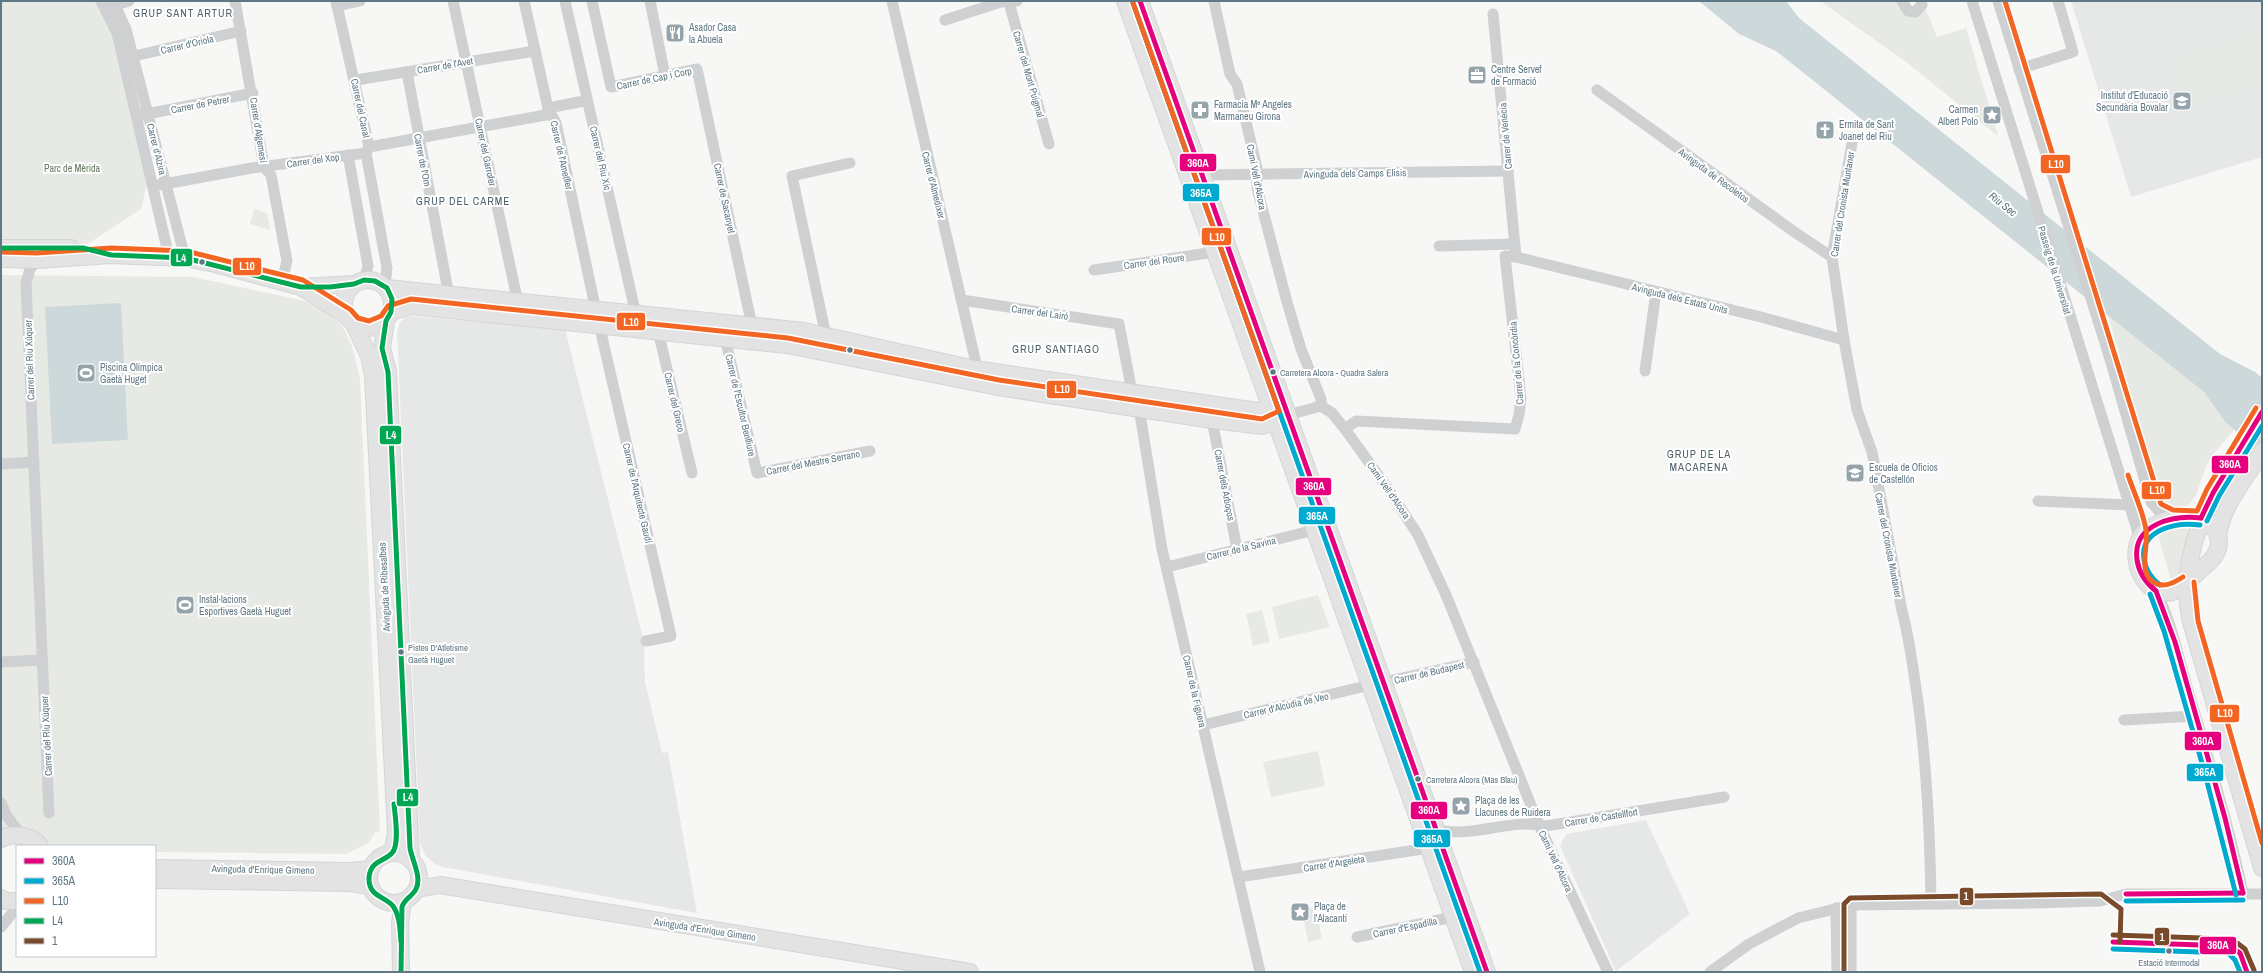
<svg xmlns="http://www.w3.org/2000/svg" width="2263" height="973" viewBox="0 0 2263 973" font-family="'Archivo Narrow',sans-serif">
	<rect width="100%" height="100%" fill="#f7f7f6"/>
	<g fill="#e6e8e8">
		<polygon points="2071,1 2262,1 2262,157 2131,197"/>
		<polygon points="407,316 565,329 644,642 645,682 662,753 668,752 697,913 443,867 435,864 425,855 420,843 397,331 400,322"/>
		<polygon points="1646,820 1690,914 1616,971 1560,846 1566,834"/>
	</g>
	<g fill="#e7eae4">
		<polygon points="1,1 95,1 115,39 148,179 141,209 86,245 1,245"/>
		<polygon points="1820,1 1899,1 1913,16 1926,10 1937,37 1966,28 1998,136 1906,62"/>
		<polygon points="2262,31 2262,86 2187,108 2172,57"/>
		<polygon points="254,209 267,213 270,230 250,224"/>
		<polygon points="1,275 193,277 305,301 325,311 342,325 352,346 360,379 380,831 375,832 369,843 346,854 155,852 155,846 45,846 1,834"/>
		<path d="M2108,315l96,77 22,31 8,7c-8,10 -19,20 -25,31 -13,23 -11,64 -48,39l-44,-144 3,1z"/>
		<polygon points="2178,526 2192,526 2182,572 2171,580 2157,532"/>
		<polygon points="1318,595 1330,627 1279,639 1272,607"/>
		<polygon points="1262,610 1270,642 1253,646 1246,614"/>
		<polygon points="1318,751 1325,786 1271,797 1263,762"/>
		<polygon points="1316,907 1322,939 1308,942 1302,909"/>
	</g>
	<g fill="#cdd8da">
		<polygon points="1699,1 1786,1 1799,18 2220,354 2255,372 2262,378 2262,453 2226,423 2204,392 1776,51 1739,34"/>
		<polygon points="121,303 128,440 52,444 45,307"/>
	</g>
	<g fill="none" stroke-linecap="round" stroke-linejoin="round">
		<g stroke="#d4d5d5" stroke-width="18">
			<g id="secondary">
				<polyline points="1125,1 1473,972"/>
				<polyline points="1140,1 1487,972"/>
				<polyline points="1,248 71,248"/>
				<polyline points="1,259 37,260 111,255 185,258 215,264 301,287 347,316"/>
				<circle cx="368" cy="304" r="24"/>
				<polyline points="301,287 354,284"/>
				<polyline points="387,288 804,331 975,369 1243,409 1281,413"/>
				<polyline points="391,312 411,306 787,345 998,387 1212,420 1263,426 1284,417"/>
				<polyline points="386,321 382,348 388,372 411,860"/>
				<polyline points="354,324 369,356 373,375 396,833 392,853"/>
				<path d="M2262,412c-38,65 -89,130 -71,210l71,246"/>
				<path d="M2192,516c18,3 35,20 23,39 -4,7 -12,12 -17,17 -12,11 -23,26 -41,19 -20,-8 -29,-45 -11,-60 12,-10 31,-14 46,-15z"/>
				<path d="M2218,536c5,-33 28,-57 44,-85"/>
				<path d="M1,839c11,-6 31,-5 39,7"/>
				<circle cx="394" cy="878" r="25"/>
				<polyline points="155,868 350,871 371,869"/>
				<polyline points="155,880 350,883 370,886"/>
				<polyline points="417,889 440,885 970,972"/>
				<polyline points="1,898 6,901 17,901"/>
				<polyline points="401,972 400,923 403,902"/>
			</g>
		</g>
		<g stroke="#cfd0d1" stroke-width="11">
			<polyline points="101,1 117,33 169,257"/>
			<polyline points="113,1 126,29 185,258"/>
			<polyline points="235,1 264,167 271,175 287,261 282,281"/>
			<polyline points="336,1 369,147 366,153 387,268 385,286"/>
			<polyline points="453,1 518,303"/>
			<polyline points="524,1 548,108 556,123 596,311"/>
			<polyline points="565,1 636,315"/>
			<polyline points="592,1 611,87 697,69 752,326"/>
			<polyline points="650,1 665,76"/>
			<polyline points="892,1 975,359 975,369"/>
			<polyline points="1214,1 1230,74 1237,84 1257,168 1257,188 1287,302 1301,349 1321,399 1321,406"/>
			<polyline points="1902,1 1908,11 1915,12 1922,5 1921,1"/>
			<polyline points="1972,1 2140,539"/>
			<polyline points="1998,1 2110,359 2151,502 2159,511 2175,518"/>
			<polyline points="1009,3 1049,144"/>
			<polyline points="337,6 360,1"/>
			<polyline points="109,7 129,1"/>
			<polyline points="1493,14 1516,257"/>
			<polyline points="945,20 1001,2 1017,1"/>
			<polyline points="126,58 241,31"/>
			<polyline points="2019,69 2073,52 2058,1"/>
			<polyline points="407,72 449,296"/>
			<polyline points="356,80 535,51"/>
			<polyline points="1597,90 1793,231 1832,257"/>
			<polyline points="548,108 584,101"/>
			<polyline points="142,115 253,93"/>
			<path d="M1852,143l-20,114 12,83 13,70 15,42 30,159c7,25 10,51 14,77 11,72 14,143 15,215"/>
			<polyline points="369,147 551,114"/>
			<polyline points="348,155 368,266 364,280"/>
			<polyline points="1202,175 1508,171"/>
			<polyline points="159,185 252,168 366,153"/>
			<polyline points="1439,246 1515,244"/>
			<polyline points="37,260 30,269 26,283 49,813"/>
			<polyline points="1094,270 1215,252"/>
			<polyline points="962,300 1119,324 1132,392"/>
			<polyline points="599,324 671,636 646,641"/>
			<polyline points="658,331 692,473"/>
			<polyline points="826,336 792,176 850,163"/>
			<polyline points="725,338 757,473 870,451"/>
			<polyline points="1645,371 1656,292"/>
			<polyline points="1321,406 1332,413 1345,429 1388,489 1418,535 1446,595 1539,825 1608,972"/>
			<polyline points="1139,408 1162,549 1260,972"/>
			<polyline points="1288,415 1321,406"/>
			<polyline points="1212,420 1237,549"/>
			<polyline points="1345,429 1356,421 1515,429 1519,415 1521,398 1505,256 1516,257 1761,317 1844,340"/>
			<polyline points="1,464 34,462"/>
			<polyline points="2038,501 2130,505"/>
			<polyline points="1167,567 1314,530"/>
			<path d="M2156,591c16,32 23,69 33,103 20,66 40,132 54,199"/>
			<polyline points="1,662 42,660"/>
			<polyline points="1384,682 1474,662"/>
			<polyline points="2124,720 2195,716"/>
			<polyline points="1203,725 1370,685"/>
			<polyline points="1,803 7,816 21,835"/>
			<path d="M1437,830c37,8 73,-12 109,-4l178,-29"/>
			<polyline points="1239,877 1429,848"/>
			<polyline points="1851,905 1851,972"/>
			<polyline points="1836,908 1837,972"/>
			<polyline points="1,927 17,907"/>
			<polyline points="1357,937 1453,917"/>
			<polyline points="1710,972 1749,944 1798,918 1851,905 2036,903 2100,901 2126,894 2262,894"/>
		</g>
		<use href="#secondary" stroke="#e2e3e2" stroke-width="16"/>
		<g stroke="#fff" stroke-width="8">
			<g id="bus-1">
				<polyline points="1140,1 1487,972"/>
				<polyline points="2201,518 2213,493 2262,412"/>
				<polyline points="2156,591 2175,642 2225,818 2243,893"/>
				<path d="M2156,591c-10,-8 -17,-18 -19,-31 -5,-36 36,-45 64,-42"/>
				<polyline points="2126,894 2243,893"/>
				<polyline points="2113,942 2230,946 2240,953 2247,972"/>
			</g>
		</g>
		<g stroke="#fff" stroke-width="8">
			<g id="bus-2">
				<polyline points="1133,3 1480,972"/>
				<polyline points="2207,521 2219,496 2262,426"/>
				<path d="M2160,585c-8,-6 -14,-14 -16,-25 -5,-31 33,-38 56,-35"/>
				<polyline points="2150,594 2164,631 2204,770 2236,895"/>
				<polyline points="2126,901 2243,900"/>
				<polyline points="2113,949 2228,953 2235,960 2240,972"/>
			</g>
		</g>
		<g stroke="#fff" stroke-width="8">
			<g id="bus-3">
				<polyline points="2005,1 2161,504 2173,510 2197,511 2207,489 2256,408"/>
				<polyline points="1,252 37,253 111,248 186,251 303,280 351,310 358,318 369,321 381,316 388,306 411,299 788,338 999,380 1262,419 1279,411 1133,3"/>
				<path d="M2128,475c6,18 15,36 18,55 3,16 -10,46 11,54 10,3 18,-2 26,-7"/>
				<polyline points="2194,582 2198,621 2262,843"/>
			</g>
		</g>
		<g stroke="#fff" stroke-width="8">
			<g id="bus-4">
				<path d="M1,248h82l28,7 74,3 116,29h29l24,-3 10,-4 11,1 12,7 5,11 -1,13 -5,9 -4,27 6,24 22,476c2,12 12,29 6,41 -4,8 -12,10 -14,18l-1,65"/>
				<path d="M394,804c1,11 6,41 -2,49 -8,9 -21,7 -23,24 -1,20 16,19 24,29 7,10 7,24 8,36"/>
			</g>
		</g>
		<g stroke="#fff" stroke-width="8">
			<g id="bus-5">
				<polyline points="2113,935 2232,939 2245,949 2254,970"/>
				<polyline points="1844,972 1844,904 1850,898 2101,894 2121,909 2120,942"/>
			</g>
		</g>
		<use href="#bus-1" stroke="#e5007d" stroke-width="5"/>
		<use href="#bus-2" stroke="#00a9ce" stroke-width="5"/>
		<use href="#bus-3" stroke="#f26522" stroke-width="5"/>
		<use href="#bus-4" stroke="#00a651" stroke-width="5"/>
		<use href="#bus-5" stroke="#7a4b2a" stroke-width="5"/>
	</g>
	<defs>
		<g id="restaurant-square" transform="scale(1)"><rect x="-9" y="-9" width="18" height="18" rx="4" fill="#95a4ab" stroke="#fff"/><path d="M-5-6h1v4h1v-4h1v4h1v-4h1v5L-1.5 .5V6h-2V.5L-5-1ZM5-6V6H3V1.5H1.5Q1.5-4 5-6Z" fill="#fff"/></g>
		<g id="office-square" transform="scale(1)"><rect x="-9" y="-9" width="18" height="18" rx="4" fill="#95a4ab" stroke="#fff"/><path d="M-6-3h4V-5.5h4V-3h4V5H-6ZM-1-4.5V-3h2v-1.5ZM-6 0V1H6V0Z" fill="#fff"/></g>
		<g id="school-square" transform="scale(1)"><rect x="-9" y="-9" width="18" height="18" rx="4" fill="#95a4ab" stroke="#fff"/><path d="M0-5L7-2L0 1L-7-2ZM-4 1L0 2.5L4 1V4Q0 6-4 4Z" fill="#fff"/></g>
		<g id="pharmacy-square" transform="scale(1)"><rect x="-9" y="-9" width="18" height="18" rx="4" fill="#95a4ab" stroke="#fff"/><path d="M-2-6h4v4h4v4h-4v4h-4v-4h-4v-4h4Z" fill="#fff"/></g>
		<g id="sight-square" transform="scale(1)"><rect x="-9" y="-9" width="18" height="18" rx="4" fill="#95a4ab" stroke="#fff"/><path d="M0-6L1.8-2.2L6-1.7L2.9 1.2L3.7 5.4L0 3.3L-3.7 5.4L-2.9 1.2L-6-1.7L-1.8-2.2Z" fill="#fff"/></g>
		<g id="church-square" transform="scale(1)"><rect x="-9" y="-9" width="18" height="18" rx="4" fill="#95a4ab" stroke="#fff"/><path d="M-1.2-6h2.4v3.5h3.3v2.4h-3.3V6h-2.4V-.1h-3.3v-2.4h3.3Z" fill="#fff"/></g>
		<g id="stadium-square" transform="scale(1)"><rect x="-9" y="-9" width="18" height="18" rx="4" fill="#95a4ab" stroke="#fff"/><path d="M0-5a6.5 5 0 1 0 0 10a6.5 5 0 1 0 0-10ZM-3.5-1.8h7v3.6h-7Z" fill="#fff"/></g>
	</defs>
	<g fill-rule="evenodd">
		<use href="#restaurant-square" x="675" y="33"/>
		<use href="#office-square" x="1477" y="75"/>
		<use href="#school-square" x="2182" y="101"/>
		<use href="#pharmacy-square" x="1200" y="110"/>
		<use href="#sight-square" x="1992" y="115"/>
		<use href="#church-square" x="1825" y="130"/>
		<use href="#stadium-square" x="86" y="373"/>
		<use href="#school-square" x="1855" y="473"/>
		<use href="#stadium-square" x="185" y="605"/>
		<use href="#sight-square" x="1461" y="806"/>
		<use href="#sight-square" x="1300" y="912"/>
	</g>
	<g fill="#607883" stroke="#fff" stroke-width="1.5">
		<circle cx="202" cy="262" r="3.5"/>
		<circle cx="850" cy="350" r="3.5"/>
		<circle cx="1273" cy="372" r="3.5"/>
		<circle cx="401" cy="652" r="3.5"/>
		<circle cx="1418" cy="779" r="3.5"/>
		<circle cx="2169" cy="951" r="3.5"/>
	</g>
	<g text-anchor="middle" stroke-width="4" stroke-linejoin="round" paint-order="stroke">
		<g font-size="9" fill="#607883" stroke="#fff" text-anchor="start">
			<text x="1280" y="376">Carretera Alcora - Quadra Salera</text>
			<text x="408" y="651">Pistes D'Atletisme<tspan x="408" dy="12">Gaetà Huguet</tspan></text>
			<text x="1426" y="783">Carretera Alcora (Mas Blau)</text>
			<text x="2169" y="966" text-anchor="middle">Estació Intermodal</text>
		</g>
		<g font-size="10" fill="#607883" stroke="#fff" text-anchor="start">
			<text x="689" y="31">Asador Casa<tspan x="689" dy="12">la Abuela</tspan></text>
			<text x="1491" y="73">Centre Servef<tspan x="1491" dy="12">de Formació</tspan></text>
			<text x="2168" y="99" text-anchor="end">Institut d'Educació<tspan x="2168" dy="12">Secundària Bovalar</tspan></text>
			<text x="1214" y="108">Farmacia Mª Angeles<tspan x="1214" dy="12">Marmaneu Girona</tspan></text>
			<text x="1978" y="113" text-anchor="end">Carmen<tspan x="1978" dy="12">Albert Polo</tspan></text>
			<text x="1839" y="128">Ermita de Sant<tspan x="1839" dy="12">Joanet del Riu</tspan></text>
			<text x="100" y="371">Piscina Olímpica<tspan x="100" dy="12">Gaetà Huget</tspan></text>
			<text x="1869" y="471">Escuela de Oficios<tspan x="1869" dy="12">de Castellón</tspan></text>
			<text x="199" y="603">Instal·lacions<tspan x="199" dy="12">Esportives Gaetà Huguet</tspan></text>
			<text x="1475" y="804">Plaça de les<tspan x="1475" dy="12">Llacunes de Ruidera</tspan></text>
			<text x="1314" y="910">Plaça de<tspan x="1314" dy="12">l'Alacantí</tspan></text>
		</g>
		<g font-size="10" fill="#607883" stroke="#fff">
			<text transform="translate(187 44) rotate(-13)" y="4">Carrer d'Oriola</text>
			<text transform="translate(445 65) rotate(-10)" y="4">Carrer de l'Avet</text>
			<text transform="translate(1029 74) rotate(74)" y="4">Carrer del Mont Puigmal</text>
			<text transform="translate(654 78) rotate(-12)" y="4">Carrer de Cap i Corp</text>
			<text transform="translate(200 104) rotate(-11)" y="4">Carrer de Petrer</text>
			<text transform="translate(361 108) rotate(78)" y="4">Carrer del Canal</text>
			<text transform="translate(259 130) rotate(81)" y="4">Carrer d'Algemesí</text>
			<text transform="translate(1505 136) rotate(-95)" y="4">Carrer de Venècia</text>
			<text transform="translate(157 149) rotate(76)" y="4">Carrer d'Alzira</text>
			<text transform="translate(486 152) rotate(78)" y="4">Carrer del Garrofer</text>
			<text transform="translate(562 155) rotate(77)" y="4">Carrer de l'Ametller</text>
			<text transform="translate(601 158) rotate(77)" y="4">Carrer del Riu Xic</text>
			<text transform="translate(313 160) rotate(-8)" y="4">Carrer del Xop</text>
			<text transform="translate(423 160) rotate(79)" y="4">Carrer de l'Om</text>
			<text transform="translate(1355 173) rotate(-1)" y="4">Avinguda dels Camps Elisis</text>
			<text transform="translate(1714 175) rotate(36)" y="4">Avinguda de Recoletos</text>
			<text transform="translate(1257 177) rotate(79)" y="4">Camí Vell d'Alcora</text>
			<text transform="translate(934 185) rotate(76)" y="4">Carrer d'Almedíxer</text>
			<text transform="translate(725 198) rotate(78)" y="4">Carrer de Sacanyet</text>
			<text transform="translate(1842 204) rotate(-81)" y="4">Carrer del Cronista Muntaner</text>
			<text transform="translate(1154 261) rotate(-8)" y="4">Carrer del Roure</text>
			<text transform="translate(2055 270) rotate(73)" y="4">Passeig de la Universitat</text>
			<text transform="translate(1680 298) rotate(14)" y="4">Avinguda dels Estats Units</text>
			<text transform="translate(1040 312) rotate(8)" y="4">Carrer del Lairó</text>
			<text transform="translate(29 360) rotate(-92)" y="4">Carrer del Riu Xúquer</text>
			<text transform="translate(1516 363) rotate(-95)" y="4">Carrer de la Concòrdia</text>
			<text transform="translate(675 402) rotate(77)" y="4">Carrer del Greco</text>
			<text transform="translate(741 405) rotate(77)" y="4">Carrer de l'Escultor Benlliure</text>
			<text transform="translate(813 462) rotate(-11)" y="4">Carrer del Mestre Serrano</text>
			<text transform="translate(1225 485) rotate(79)" y="4">Carrer dels Arboços</text>
			<text transform="translate(1389 490) rotate(55)" y="4">Camí Vell d'Alcora</text>
			<text transform="translate(638 493) rotate(77)" y="4">Carrer de l'Arquitecte Gaudí</text>
			<text transform="translate(1889 545) rotate(79)" y="4">Carrer del Cronista Muntaner</text>
			<text transform="translate(1241 548) rotate(-14)" y="4">Carrer de la Savina</text>
			<text transform="translate(384 587) rotate(-93)" y="4">Avinguda de Ribesalbes</text>
			<text transform="translate(1429 672) rotate(-13)" y="4">Carrer de Budapest</text>
			<text transform="translate(1195 691) rotate(77)" y="4">Carrer de la Figuera</text>
			<text transform="translate(1286 705) rotate(-13)" y="4">Carrer d'Alcúdia de Veo</text>
			<text transform="translate(46 736) rotate(-93)" y="4">Carrer del Riu Xúquer</text>
			<text transform="translate(1601 817) rotate(-9)" y="4">Carrer de Castellfort</text>
			<text transform="translate(1556 861) rotate(65)" y="4">Camí Vell d'Alcora</text>
			<text transform="translate(1334 863) rotate(-9)" y="4">Carrer d'Argeleta</text>
			<text transform="translate(263 869) rotate(1)" y="4">Avinguda d'Enrique Gimeno</text>
			<text transform="translate(1405 927) rotate(-12)" y="4">Carrer d'Espadilla</text>
			<text transform="translate(705 929) rotate(9)" y="4">Avinguda d'Enrique Gimeno</text>
		</g>
		<g font-size="10" fill="#677a5f" stroke="#fff">
			<text x="72" y="172">Parc de Mèrida</text>
		</g>
		<g font-size="11" letter-spacing="1" fill="#52646d" stroke="#fff">
			<text x="183" y="17">GRUP SANT ARTUR</text>
			<text x="463" y="205">GRUP DEL CARME</text>
			<text x="1056" y="353">GRUP SANTIAGO</text>
			<text x="1699" y="458">GRUP DE LA<tspan x="1699" dy="13">MACARENA</tspan></text>
		</g>
		<g font-size="11" font-style="italic" fill="#5a787e" stroke="#fff">
			<text transform="translate(2003 204) rotate(38)" y="4">Riu Sec</text>
		</g>
	</g>
	<g stroke="#fff" stroke-width="1.5">
		<rect x="1179" y="153" width="38" height="19" rx="4" fill="#e5007d"/>
		<rect x="2040" y="154" width="31" height="20" rx="4" fill="#f26522"/>
		<rect x="1182" y="183" width="38" height="19" rx="4" fill="#00a9ce"/>
		<rect x="1201" y="227" width="31" height="19" rx="4" fill="#f26522"/>
		<rect x="170" y="248" width="23" height="19" rx="4" fill="#00a651"/>
		<rect x="232" y="257" width="30" height="19" rx="4" fill="#f26522"/>
		<rect x="616" y="312" width="30" height="19" rx="4" fill="#f26522"/>
		<rect x="1046" y="380" width="31" height="19" rx="4" fill="#f26522"/>
		<rect x="379" y="425" width="23" height="20" rx="4" fill="#00a651"/>
		<rect x="2211" y="455" width="38" height="19" rx="4" fill="#e5007d"/>
		<rect x="1295" y="477" width="37" height="19" rx="4" fill="#e5007d"/>
		<rect x="2141" y="481" width="31" height="19" rx="4" fill="#f26522"/>
		<rect x="1298" y="506" width="38" height="19" rx="4" fill="#00a9ce"/>
		<rect x="2209" y="704" width="31" height="19" rx="4" fill="#f26522"/>
		<rect x="2184" y="731" width="38" height="20" rx="4" fill="#e5007d"/>
		<rect x="2186" y="763" width="38" height="19" rx="4" fill="#00a9ce"/>
		<rect x="396" y="788" width="23" height="19" rx="4" fill="#00a651"/>
		<rect x="1410" y="801" width="38" height="19" rx="4" fill="#e5007d"/>
		<rect x="1413" y="829" width="38" height="19" rx="4" fill="#00a9ce"/>
		<rect x="1959" y="887" width="15" height="19" rx="4" fill="#7a4b2a"/>
		<rect x="2154" y="927" width="16" height="19" rx="4" fill="#7a4b2a"/>
		<rect x="2199" y="936" width="38" height="19" rx="4" fill="#e5007d"/>
	</g>
	<g font-size="11" text-anchor="middle" font-weight="bold" fill="#fff">
		<text x="1198" y="167">360A</text>
		<text x="2056" y="168">L10</text>
		<text x="1201" y="197">365A</text>
		<text x="1217" y="241">L10</text>
		<text x="181" y="262">L4</text>
		<text x="247" y="270">L10</text>
		<text x="631" y="326">L10</text>
		<text x="1062" y="393">L10</text>
		<text x="391" y="439">L4</text>
		<text x="2230" y="468">360A</text>
		<text x="1314" y="490">360A</text>
		<text x="2157" y="494">L10</text>
		<text x="1317" y="520">365A</text>
		<text x="2225" y="717">L10</text>
		<text x="2203" y="745">360A</text>
		<text x="2205" y="776">365A</text>
		<text x="408" y="801">L4</text>
		<text x="1429" y="814">360A</text>
		<text x="1432" y="843">365A</text>
		<text x="1966" y="900">1</text>
		<text x="2162" y="941">1</text>
		<text x="2218" y="949">360A</text>
	</g>
	<rect width="2263" height="973" fill="none" stroke="#607883" stroke-width="4"/>
	<rect x="16" y="845" width="140" height="112" fill="#ffffff" stroke="#bfc9cd"/>
	<rect x="24" y="858" width="20" height="6" fill="#e5007d" stroke="#bfc9cd"/>
	<text x="52" y="865" font-size="12" fill="#607883">360A</text>
	<rect x="24" y="878" width="20" height="6" fill="#00a9ce" stroke="#bfc9cd"/>
	<text x="52" y="885" font-size="12" fill="#607883">365A</text>
	<rect x="24" y="898" width="20" height="6" fill="#f26522" stroke="#bfc9cd"/>
	<text x="52" y="905" font-size="12" fill="#607883">L10</text>
	<rect x="24" y="918" width="20" height="6" fill="#00a651" stroke="#bfc9cd"/>
	<text x="52" y="925" font-size="12" fill="#607883">L4</text>
	<rect x="24" y="938" width="20" height="6" fill="#7a4b2a" stroke="#bfc9cd"/>
	<text x="52" y="945" font-size="12" fill="#607883">1</text>
</svg>
